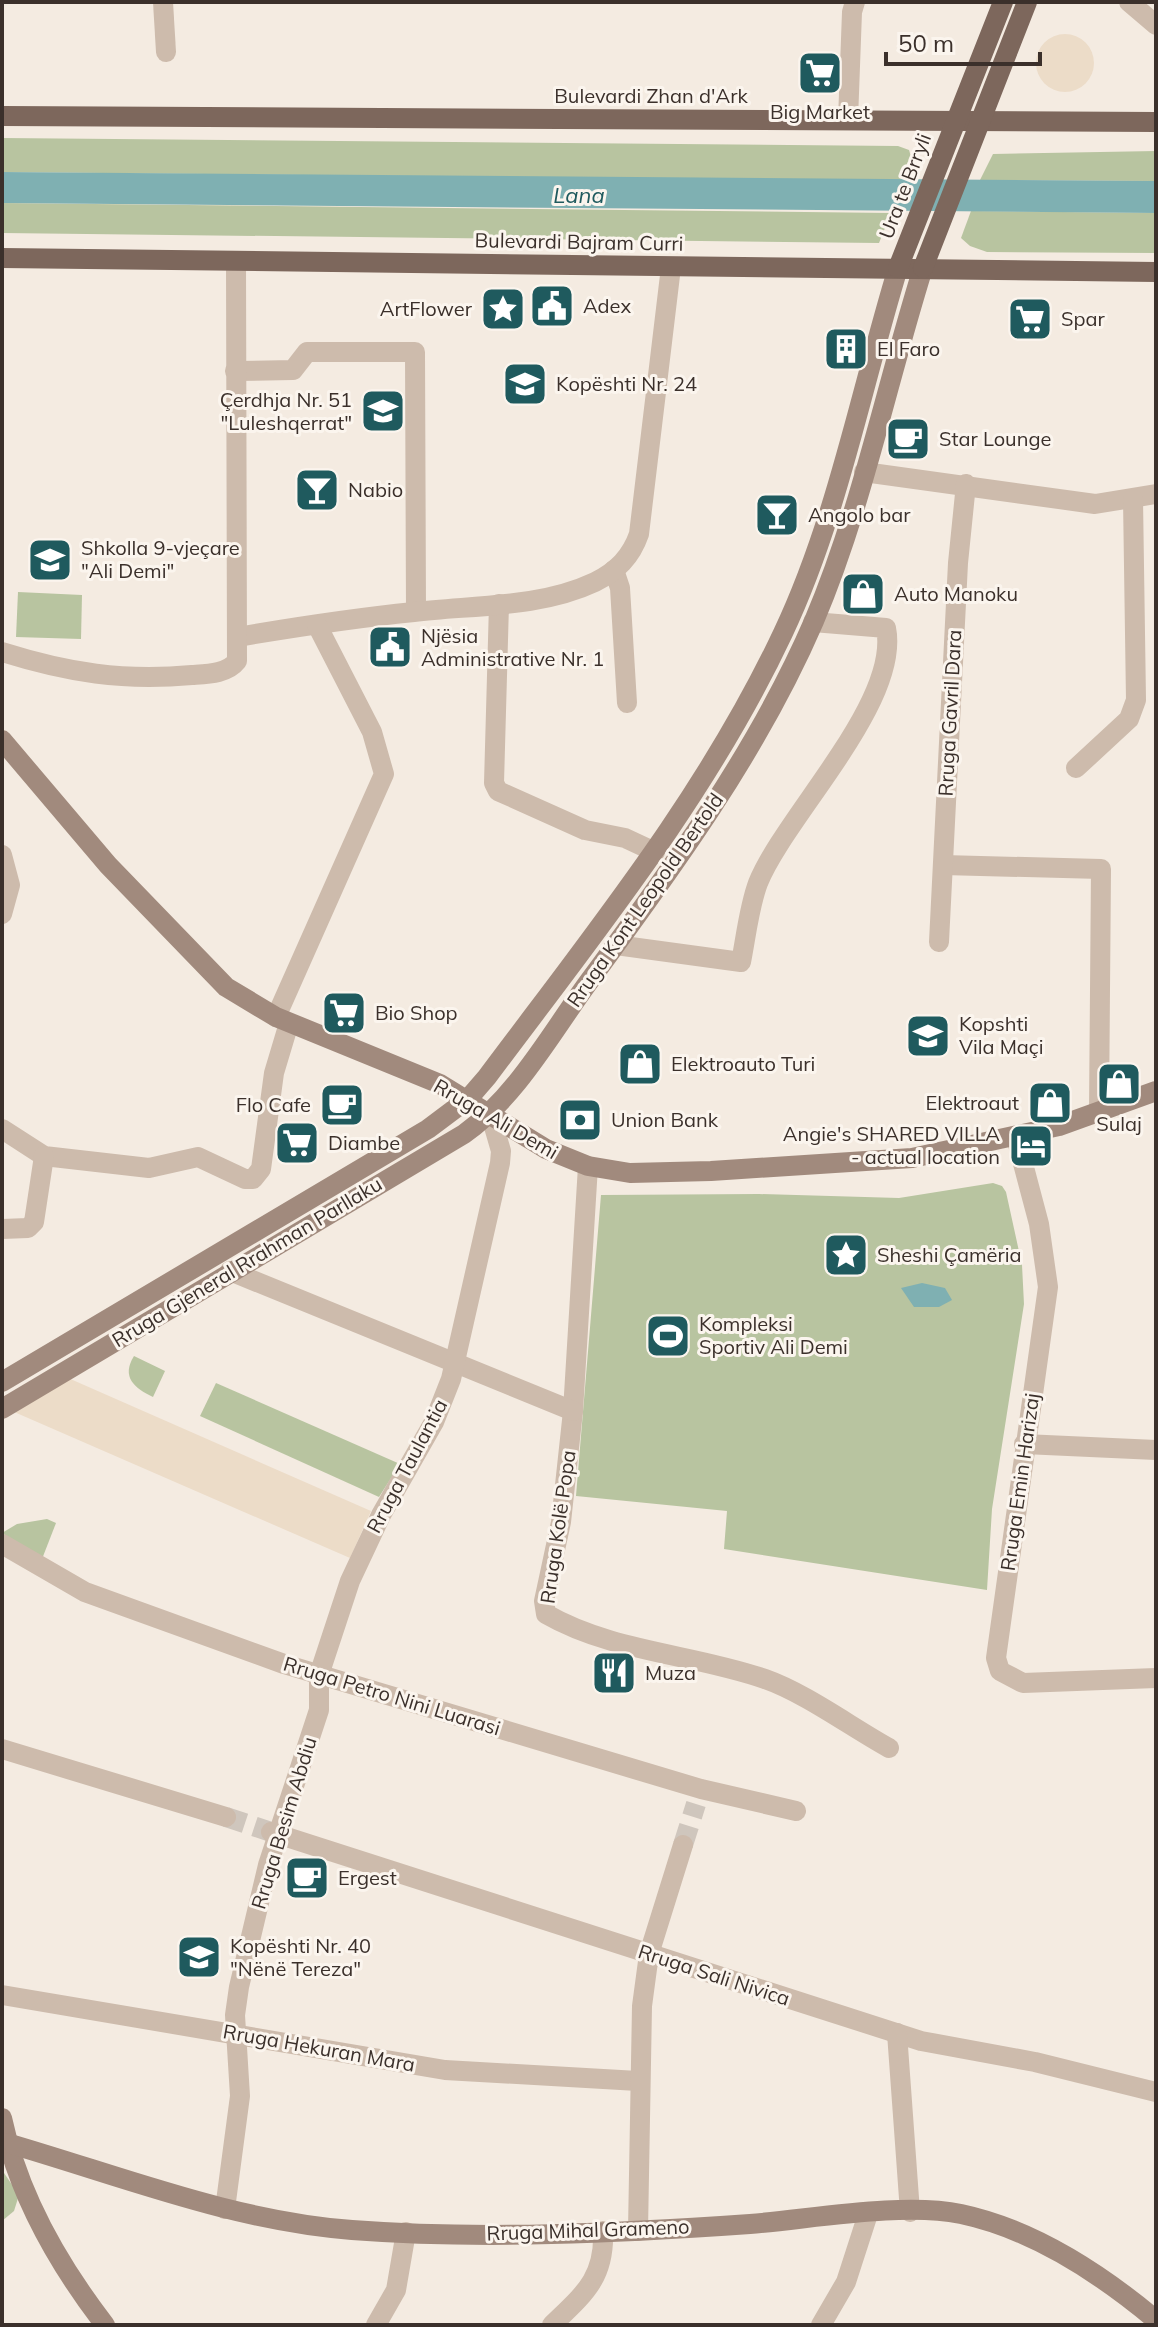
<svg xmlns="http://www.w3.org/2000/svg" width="1158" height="2327" viewBox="0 0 1158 2327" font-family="Mulish,sans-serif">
	<rect width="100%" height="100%" fill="#f4ebe1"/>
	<g fill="#b8c4a0">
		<polygon points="2,138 898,146 909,150 912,160 903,181 2,172"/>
		<polygon points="1156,151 1156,181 980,180 993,154"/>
		<polygon points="2,203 891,213 879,243 2,233"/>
		<polygon points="971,211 1156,213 1156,253 987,252 970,246 961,238"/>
		<polygon points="18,592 82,595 81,639 16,637"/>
		<polygon points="993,1183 1002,1186 1006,1192 1022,1265 1024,1304 992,1509 987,1590 724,1549 727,1511 576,1496 601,1195 759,1194 899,1198"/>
		<path d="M134,1356l31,15 -12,26c-19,-9 -32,-20 -19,-41z"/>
		<polygon points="216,1383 400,1464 379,1497 200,1416"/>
		<polygon points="47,1519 56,1523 42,1559 2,1533 17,1524"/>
		<polygon points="2,2170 19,2195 14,2211 2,2221"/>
	</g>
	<g fill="#ecdcc8">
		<circle cx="1065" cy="63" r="29"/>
		<polygon points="59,1374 371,1511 350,1558 5,1408"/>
	</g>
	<g fill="#7fb0b2">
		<polygon points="2,172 1156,181 1156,213 2,203"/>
		<polygon points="922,1283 945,1288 952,1300 939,1307 914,1307 901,1288"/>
	</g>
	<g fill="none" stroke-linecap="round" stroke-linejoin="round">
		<g stroke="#cfc6bd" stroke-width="20" stroke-dasharray="20 10" stroke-linecap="butt">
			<polyline points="226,1817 271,1832"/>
			<polyline points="683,1845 696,1804"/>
		</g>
		<g stroke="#cdbbac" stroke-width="20">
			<polyline points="163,2 166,52"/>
			<polyline points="1129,2 1156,25"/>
			<polyline points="848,120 852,12 855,2"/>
			<polyline points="235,371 293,370 307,352 415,352 416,611"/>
			<polyline points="864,472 1095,504 1156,494"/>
			<polyline points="614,570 620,588 627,703"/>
			<polyline points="499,604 494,783 498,791 585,830 625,838 655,852"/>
			<path d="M237,637c59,-10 118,-19 177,-25 59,-7 126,-4 181,-30 22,-11 36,-25 44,-48l32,-267"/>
			<path d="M2,652c67,21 120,29 190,23 15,-1 35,-1 45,-14l-1,-400"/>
			<polyline points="1076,768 1129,719 1136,700 1133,499"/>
			<polyline points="2,855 10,885 2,914"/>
			<polyline points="943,865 1101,869 1099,1111"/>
			<polyline points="939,942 958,563 966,484"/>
			<path d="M616,945l125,17c5,-25 8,-55 17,-79 27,-67 143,-181 128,-255l-73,-6"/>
			<polyline points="276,1017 384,774 372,732 317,625"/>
			<polyline points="2,1129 44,1156 149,1168 198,1157 245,1179 253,1179 261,1169 274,1073 289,1023"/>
			<polyline points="1016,1137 1039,1224 1048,1287 996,1658 1000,1671 1023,1683 1156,1678"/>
			<path d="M588,1166l-15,245 -12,111 -17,79 2,13c66,38 148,40 219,65 40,14 86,48 124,69"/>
			<polyline points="2,1229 28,1228 34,1222 44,1156"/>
			<polyline points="230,1271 573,1411"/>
			<polyline points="1024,1444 1156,1450"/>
			<polyline points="2,1544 85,1592 284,1664 701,1789 796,1811"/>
			<polyline points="2,1749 226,1817"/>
			<polyline points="271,1832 921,2041 1035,2062 1156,2092"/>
			<polyline points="2,1995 445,2070 638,2081"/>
			<polyline points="897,2033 910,2212"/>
			<polyline points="225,2209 240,2096 235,2015 239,1987 268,1865 319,1710 319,1675 350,1581 381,1515 434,1422 451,1379 500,1163 501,1151 490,1113"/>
			<polyline points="638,2231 642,2006 649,1954 683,1845"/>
			<polyline points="376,2325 396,2290 406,2232"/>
			<path d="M552,2325c32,-31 53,-47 51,-94"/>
			<polyline points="821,2325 846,2282 868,2214"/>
		</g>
		<g stroke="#a18a7d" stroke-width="20">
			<polyline points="2,740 108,865 226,987 276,1017 440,1084 546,1149 588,1166 630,1173 711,1171 912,1158 1059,1126 1156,1091"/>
			<path d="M2,1382l426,-253 40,-30 19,-22c106,-142 220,-282 296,-444 54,-114 78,-244 115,-365"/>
			<path d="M2,1409l462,-275c54,-39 87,-101 126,-154 83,-113 168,-229 224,-359 48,-113 72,-235 109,-353"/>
			<path d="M2,2118c16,76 56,146 103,207"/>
			<path d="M7,2143c114,33 226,78 345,87 132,10 267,3 398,-6 62,-5 152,-22 211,-10 71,15 140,60 195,106"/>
		</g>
		<g stroke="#7d675c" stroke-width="20">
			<polyline points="2,116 1156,122"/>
			<polyline points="2,258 1156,272"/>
			<polyline points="898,268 1003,2"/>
			<polyline points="923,268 1027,2"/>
		</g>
	</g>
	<defs>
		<g id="supermarket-square" transform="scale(2.3)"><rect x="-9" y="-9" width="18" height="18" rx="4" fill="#1f5a5e" stroke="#fbf5ee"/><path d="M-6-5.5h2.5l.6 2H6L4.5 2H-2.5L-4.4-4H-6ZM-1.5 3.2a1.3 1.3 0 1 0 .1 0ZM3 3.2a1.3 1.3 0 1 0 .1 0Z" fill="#fff"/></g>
		<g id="civic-square" transform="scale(2.3)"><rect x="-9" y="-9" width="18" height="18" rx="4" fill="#1f5a5e" stroke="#fbf5ee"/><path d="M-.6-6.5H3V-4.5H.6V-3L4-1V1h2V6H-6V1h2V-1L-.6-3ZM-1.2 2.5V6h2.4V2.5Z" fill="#fff"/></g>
		<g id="sight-square" transform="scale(2.3)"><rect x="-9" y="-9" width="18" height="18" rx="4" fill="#1f5a5e" stroke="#fbf5ee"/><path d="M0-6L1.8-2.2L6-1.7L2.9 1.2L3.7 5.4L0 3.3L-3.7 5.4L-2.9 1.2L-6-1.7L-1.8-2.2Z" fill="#fff"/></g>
		<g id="building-square" transform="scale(2.3)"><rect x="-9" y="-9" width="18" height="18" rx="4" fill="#1f5a5e" stroke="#fbf5ee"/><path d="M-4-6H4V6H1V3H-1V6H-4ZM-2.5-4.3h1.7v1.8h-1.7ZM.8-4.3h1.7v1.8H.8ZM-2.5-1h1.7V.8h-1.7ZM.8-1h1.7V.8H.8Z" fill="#fff"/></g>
		<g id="school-square" transform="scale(2.3)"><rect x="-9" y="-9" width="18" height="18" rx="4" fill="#1f5a5e" stroke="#fbf5ee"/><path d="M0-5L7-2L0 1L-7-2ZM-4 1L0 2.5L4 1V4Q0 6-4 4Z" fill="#fff"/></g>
		<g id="cafe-square" transform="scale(2.3)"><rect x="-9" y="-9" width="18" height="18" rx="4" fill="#1f5a5e" stroke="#fbf5ee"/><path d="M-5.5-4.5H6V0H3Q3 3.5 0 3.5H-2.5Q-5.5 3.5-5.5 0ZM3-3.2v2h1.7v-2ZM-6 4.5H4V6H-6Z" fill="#fff"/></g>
		<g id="bar-square" transform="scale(2.3)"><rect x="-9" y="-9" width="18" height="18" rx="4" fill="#1f5a5e" stroke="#fbf5ee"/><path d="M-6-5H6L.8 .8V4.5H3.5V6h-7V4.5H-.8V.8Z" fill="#fff"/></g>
		<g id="shop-square" transform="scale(2.3)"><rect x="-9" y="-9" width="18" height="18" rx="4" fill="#1f5a5e" stroke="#fbf5ee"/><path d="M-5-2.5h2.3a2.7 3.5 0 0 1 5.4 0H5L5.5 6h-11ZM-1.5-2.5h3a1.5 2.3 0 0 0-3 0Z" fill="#fff"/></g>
		<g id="bank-square" transform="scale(2.3)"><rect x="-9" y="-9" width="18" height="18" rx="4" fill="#1f5a5e" stroke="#fbf5ee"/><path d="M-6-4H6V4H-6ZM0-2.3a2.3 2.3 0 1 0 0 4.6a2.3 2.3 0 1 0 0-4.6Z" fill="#fff"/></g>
		<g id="hotel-square" transform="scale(2.3)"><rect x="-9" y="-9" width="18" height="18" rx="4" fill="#1f5a5e" stroke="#fbf5ee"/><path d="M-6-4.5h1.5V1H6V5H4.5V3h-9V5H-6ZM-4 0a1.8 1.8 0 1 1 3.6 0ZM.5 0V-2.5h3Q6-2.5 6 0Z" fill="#fff"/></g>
		<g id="stadium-square" transform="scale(2.3)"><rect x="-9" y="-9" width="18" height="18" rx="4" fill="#1f5a5e" stroke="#fbf5ee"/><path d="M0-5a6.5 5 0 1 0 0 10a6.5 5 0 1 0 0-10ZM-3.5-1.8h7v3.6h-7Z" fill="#fff"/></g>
		<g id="restaurant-square" transform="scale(2.3)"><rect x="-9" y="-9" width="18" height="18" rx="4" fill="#1f5a5e" stroke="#fbf5ee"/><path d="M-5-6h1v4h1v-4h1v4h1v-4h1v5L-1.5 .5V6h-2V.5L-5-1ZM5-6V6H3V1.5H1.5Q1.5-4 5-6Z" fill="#fff"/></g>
	</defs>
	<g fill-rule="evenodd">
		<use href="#supermarket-square" x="820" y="73"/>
		<use href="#civic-square" x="552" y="306"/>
		<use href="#sight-square" x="503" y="309"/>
		<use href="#supermarket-square" x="1030" y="319"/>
		<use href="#building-square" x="846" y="349"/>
		<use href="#school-square" x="525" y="384"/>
		<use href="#school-square" x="383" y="411"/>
		<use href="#cafe-square" x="908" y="439"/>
		<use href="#bar-square" x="317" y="490"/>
		<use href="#bar-square" x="777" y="515"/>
		<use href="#school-square" x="50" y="560"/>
		<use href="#shop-square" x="863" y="594"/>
		<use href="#civic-square" x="390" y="647"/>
		<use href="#supermarket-square" x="344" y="1013"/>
		<use href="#school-square" x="928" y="1036"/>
		<use href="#shop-square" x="640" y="1064"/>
		<use href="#shop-square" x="1119" y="1084"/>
		<use href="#shop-square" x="1050" y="1103"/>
		<use href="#cafe-square" x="342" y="1105"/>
		<use href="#bank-square" x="580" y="1120"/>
		<use href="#supermarket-square" x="297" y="1143"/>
		<use href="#hotel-square" x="1031" y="1146"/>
		<use href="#sight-square" x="846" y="1255"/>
		<use href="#stadium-square" x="668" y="1336"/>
		<use href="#restaurant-square" x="614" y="1673"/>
		<use href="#cafe-square" x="307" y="1878"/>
		<use href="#school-square" x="199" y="1957"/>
	</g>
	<g text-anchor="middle" stroke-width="6" stroke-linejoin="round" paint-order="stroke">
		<g font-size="20" fill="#3b302b" stroke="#fbf5ee">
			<text x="651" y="103">Bulevardi Zhan d'Ark</text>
			<text transform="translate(905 186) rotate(-69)" y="7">Ura te Brryli</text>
			<text transform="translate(579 242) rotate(1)" y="7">Bulevardi Bajram Curri</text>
			<text transform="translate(950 713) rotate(-87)" y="7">Rruga Gavril Dara</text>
			<text transform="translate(645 900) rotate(-55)" y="7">Rruga Kont Leopold Bertold</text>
			<text transform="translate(496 1119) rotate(30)" y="7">Rruga Ali Demi</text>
			<text transform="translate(247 1262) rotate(-31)" y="7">Rruga Gjeneral Rrahman Parllaku</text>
			<text transform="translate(407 1466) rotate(-62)" y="7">Rruga Taulantia</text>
			<text transform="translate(1020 1482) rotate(-82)" y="7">Rruga Emin Harizaj</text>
			<text transform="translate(558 1527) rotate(-82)" y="7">Rruga Kolë Popa</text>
			<text transform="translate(392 1696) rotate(17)" y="7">Rruga Petro Nini Luarasi</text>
			<text transform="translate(284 1823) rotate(-73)" y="7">Rruga Besim Abdiu</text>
			<text transform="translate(714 1975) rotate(18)" y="7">Rruga Sali Nivica</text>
			<text transform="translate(319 2048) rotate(10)" y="7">Rruga Hekuran Mara</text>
			<text transform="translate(588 2230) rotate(-2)" y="7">Rruga Mihal Grameno</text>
		</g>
		<g font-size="20" fill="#3b302b" stroke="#fbf5ee" text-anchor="start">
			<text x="820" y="119" text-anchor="middle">Big Market</text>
			<text x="583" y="313">Adex</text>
			<text x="472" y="316" text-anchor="end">ArtFlower</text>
			<text x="1061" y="326">Spar</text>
			<text x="877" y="356">El Faro</text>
			<text x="556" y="391">Kopështi Nr. 24</text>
			<text x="352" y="407" text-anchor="end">Çerdhja Nr. 51<tspan x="352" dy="23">"Luleshqerrat"</tspan></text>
			<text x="939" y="446">Star Lounge</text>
			<text x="348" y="497">Nabio</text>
			<text x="808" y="522">Angolo bar</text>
			<text x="81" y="555">Shkolla 9-vjeçare<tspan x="81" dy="23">"Ali Demi"</tspan></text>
			<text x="894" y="601">Auto Manoku</text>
			<text x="421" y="643">Njësia<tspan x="421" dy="23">Administrative Nr. 1</tspan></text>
			<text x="375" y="1020">Bio Shop</text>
			<text x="959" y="1031">Kopshti<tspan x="959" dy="23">Vila Maçi</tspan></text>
			<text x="671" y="1071">Elektroauto Turi</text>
			<text x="1019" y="1110" text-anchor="end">Elektroaut</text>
			<text x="311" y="1112" text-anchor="end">Flo Cafe</text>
			<text x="611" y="1127">Union Bank</text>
			<text x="1119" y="1131" text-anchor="middle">Sulaj</text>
			<text x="1000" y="1141" text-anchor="end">Angie's SHARED VILLA<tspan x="1000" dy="23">- actual location</tspan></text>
			<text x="328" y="1150">Diambe</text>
			<text x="877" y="1262">Sheshi Çamëria</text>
			<text x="699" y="1331">Kompleksi<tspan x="699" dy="23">Sportiv Ali Demi</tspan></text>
			<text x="645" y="1680">Muza</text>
			<text x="338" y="1885">Ergest</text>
			<text x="230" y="1953">Kopështi Nr. 40<tspan x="230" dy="23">"Nënë Tereza"</tspan></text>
		</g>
		<g font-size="22" font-style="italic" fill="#1f5a5e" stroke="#fbf5ee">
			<text x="579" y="203">Lana</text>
		</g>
	</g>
	<rect width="1158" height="2327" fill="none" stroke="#3b302b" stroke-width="8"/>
	<path d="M886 52v12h154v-12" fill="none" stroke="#3b302b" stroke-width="4"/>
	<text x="898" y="52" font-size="24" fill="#3b302b" stroke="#fbf5ee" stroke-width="6" paint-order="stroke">50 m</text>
</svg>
